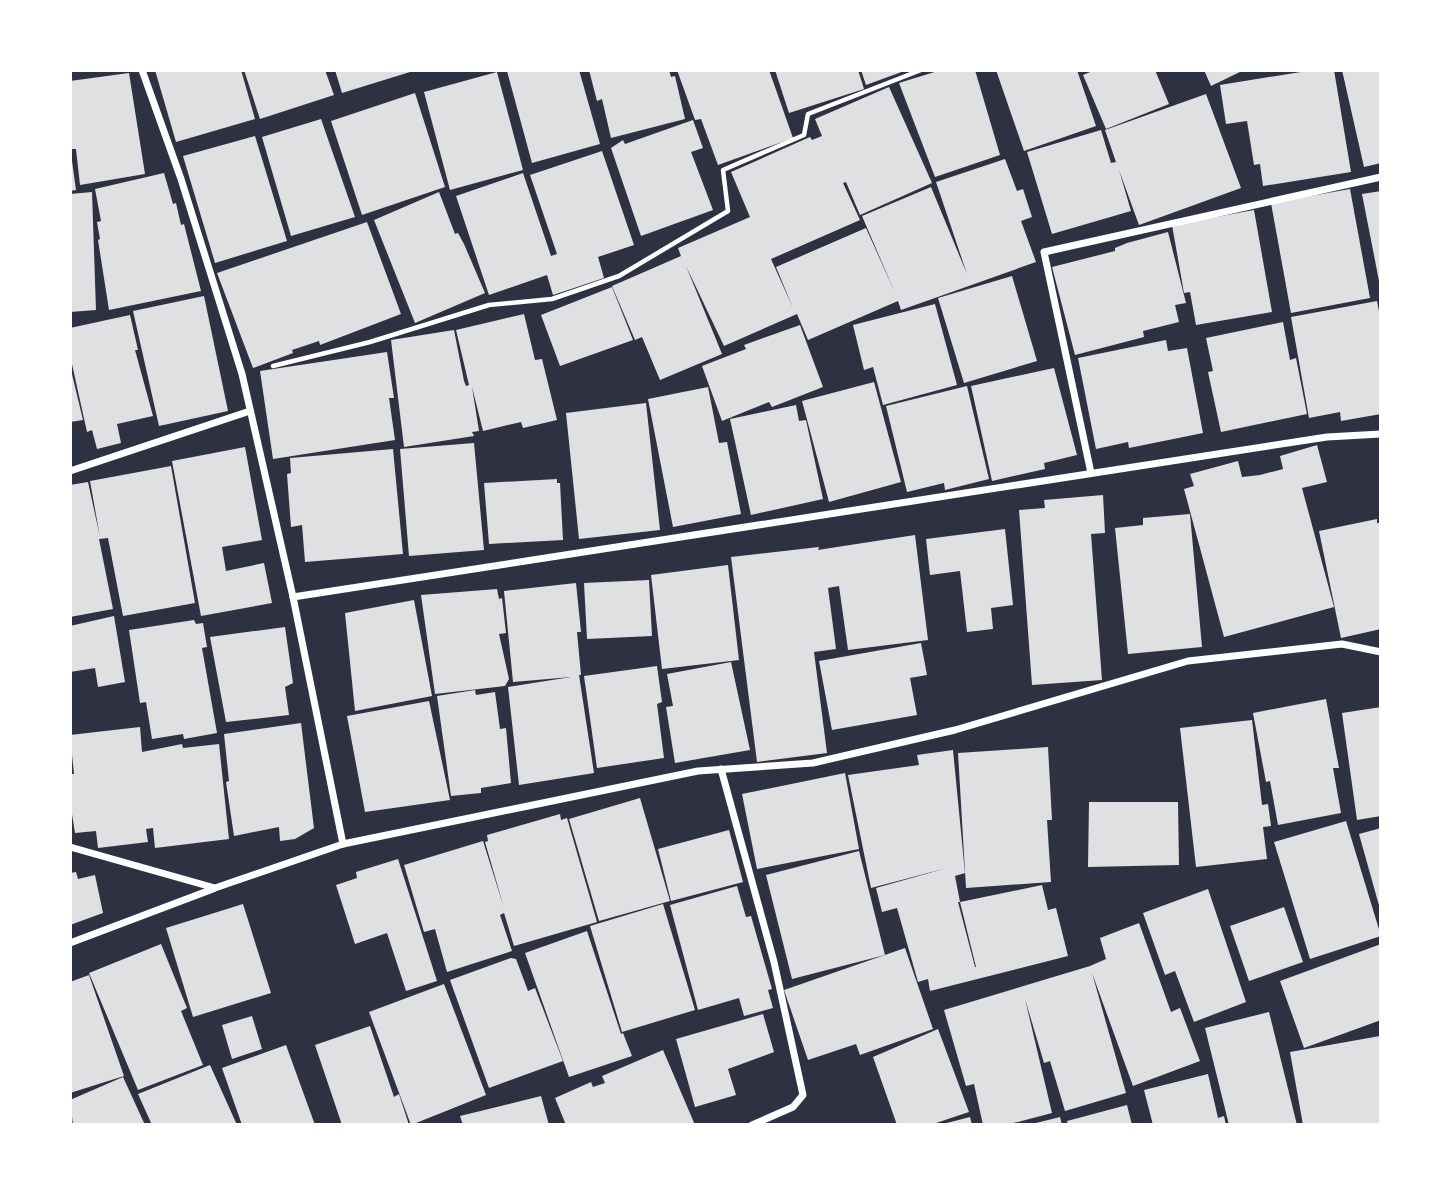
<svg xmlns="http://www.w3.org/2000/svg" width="1451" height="1195" viewBox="0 0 1451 1195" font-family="'Open Sans',sans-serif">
	<rect width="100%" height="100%" fill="#2d3142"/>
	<g fill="#e0e0e3" fill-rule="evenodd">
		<polygon points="155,70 241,70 255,119 176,142"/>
		<polygon points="244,70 325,70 334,95 260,119"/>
		<polygon points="335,70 409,70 410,72 342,93"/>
		<polygon points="579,70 600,144 532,163 507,71"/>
		<polygon points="589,70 669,70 671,77 675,76 685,119 611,138 602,99 597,101"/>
		<polygon points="677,70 769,70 793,138 718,165 701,119 695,120"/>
		<polygon points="775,70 858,70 864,89 789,113"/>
		<polygon points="861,70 907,70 866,85"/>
		<polygon points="941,70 975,70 1000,155 935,177 899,83"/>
		<polygon points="996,70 1077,70 1096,126 1024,151"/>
		<polygon points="1095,70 1155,70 1169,104 1106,129 1083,75"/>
		<polygon points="1204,70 1244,70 1211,86"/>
		<polygon points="1313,70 1334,70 1351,172 1263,186 1260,164 1254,165 1247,121 1226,124 1220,85"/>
		<polygon points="1342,70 1381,70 1381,163 1364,167"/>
		<polygon points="497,72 523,170 450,190 424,92"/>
		<polygon points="129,73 145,174 80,185 76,149 70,149 70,81"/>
		<polygon points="889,87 932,183 860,215 846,182 843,183 860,220 771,259 793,308 776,267 866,228 896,295 862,216 931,187 967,274 936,182 1005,159 1017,191 1023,189 1032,217 1021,221 1036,262 901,310 898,301 808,340 797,314 724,346 686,266 722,354 660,380 642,337 635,340 612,286 681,256 678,248 750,217 731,172 810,137 812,140 822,136 815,119"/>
		<polygon points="415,93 445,187 362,215 331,121"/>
		<polygon points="1206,94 1241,188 1139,225 1119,170 1131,211 1052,234 1027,152 1101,130 1111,163 1116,162 1105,130"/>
		<polygon points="321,119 355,217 291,236 262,137"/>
		<polygon points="693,120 703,148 691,152 713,210 641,236 611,148 623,140 625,144"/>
		<polygon points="255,136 287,241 215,263 183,156"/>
		<polygon points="602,151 634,245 598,257 604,278 553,295 547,275 489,295 456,196 523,173 551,256 557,254 530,175"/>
		<polygon points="70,161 72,161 76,190 70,191"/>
		<polygon points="164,173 173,204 176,203 181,225 184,224 201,291 109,310 98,240 100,239 97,222 101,221 95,189"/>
		<polygon points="1350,189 1370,298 1291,313 1271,203"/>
		<polygon points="1381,191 1381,286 1380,286 1362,194"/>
		<polygon points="92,192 96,310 70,312 70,194"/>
		<polygon points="439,192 455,234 458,233 464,244 485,293 415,323 374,220"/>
		<polygon points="1254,210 1272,312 1196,325 1190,292 1184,293 1172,225"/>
		<polygon points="367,222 401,314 320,345 319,341 292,350 293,353 253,368 217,273"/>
		<polygon points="1168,232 1186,303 1175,305 1179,322 1143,331 1144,337 1075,355 1052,267 1115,251 1115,248 1127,243"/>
		<polygon points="1012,276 1037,361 964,383 938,298"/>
		<polygon points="612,287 633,340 560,366 541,315"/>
		<polygon points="204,296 228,411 159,426 133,311"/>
		<polygon points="1377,301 1381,322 1381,414 1341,421 1340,412 1309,418 1291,317"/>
		<polygon points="935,304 957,385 883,405 873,367 864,370 853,325"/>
		<polygon points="524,314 535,360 542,359 557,420 523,428 521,422 483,431 472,387 479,431 472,432 474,436 404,447 391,340 454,330 464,381 466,386 469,385 456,330"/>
		<polygon points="130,315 138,350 135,350 153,416 117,424 121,443 97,449 92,430 87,432 70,355 70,328"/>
		<polygon points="1283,322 1290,360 1296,358 1307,414 1221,432 1208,372 1213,371 1206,338"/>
		<polygon points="800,325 823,387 772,407 769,402 722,421 702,366 746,349 744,345"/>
		<polygon points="1166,340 1168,351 1187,348 1203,433 1129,448 1128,442 1096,449 1078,358"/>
		<polygon points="387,352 394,398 389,398 395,440 273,459 260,371"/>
		<polygon points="70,366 83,420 70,422"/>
		<polygon points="1054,368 1077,455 1044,463 1045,469 992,481 971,386"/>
		<polygon points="874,382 901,482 829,502 802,401"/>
		<polygon points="967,386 989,479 945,490 944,483 907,492 886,406"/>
		<polygon points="708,387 719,443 727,442 741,514 673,527 648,399"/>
		<polygon points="646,403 660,530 579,539 566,413"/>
		<polygon points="796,405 799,421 806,420 823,499 751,515 730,419"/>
		<polygon points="474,443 484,550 409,556 400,449"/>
		<polygon points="1317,445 1327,482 1302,488 1334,607 1224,637 1184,489 1194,486 1190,474 1238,461 1242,477 1260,475 1283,469 1280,456"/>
		<polygon points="245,447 262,540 222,547 226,571 264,563 272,603 201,616 172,461"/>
		<polygon points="393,449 403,554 305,562 302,525 291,527 287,474 291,473 290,458"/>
		<polygon points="171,466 195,603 123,616 108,538 99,539 113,609 70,617 70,485 88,482 100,537 90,481"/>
		<polygon points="557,479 557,483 560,483 563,540 489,544 484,483"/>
		<polygon points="1103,495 1105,533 1091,534 1102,680 1032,685 1019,510 1045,508 1044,500"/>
		<polygon points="1190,514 1202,647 1128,654 1115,528 1143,525 1143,518"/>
		<polygon points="1377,519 1377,523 1381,523 1381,629 1341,638 1319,531"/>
		<polygon points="1005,529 1013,605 991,608 993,629 967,632 960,571 930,575 926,539"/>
		<polygon points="915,535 928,640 848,650 839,586 828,588 836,649 814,652 827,753 757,762 731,557 819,547 818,550 824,549"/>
		<polygon points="728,565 739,660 662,669 651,575"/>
		<polygon points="649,580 652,636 587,639 584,583"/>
		<polygon points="576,583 581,632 577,632 581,675 579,675 594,773 519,785 508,687 571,677 513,682 504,591"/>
		<polygon points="497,589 499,599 502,598 506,633 499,634 509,679 505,686 435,694 421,595"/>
		<polygon points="414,600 432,696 355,711 345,613"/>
		<polygon points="114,616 125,682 98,687 95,668 70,672 70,626"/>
		<polygon points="194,620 196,624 203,623 207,647 202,648 217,733 184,739 183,734 152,739 146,702 140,703 129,630"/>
		<polygon points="285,627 293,683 285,687 289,715 226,722 210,637"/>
		<polygon points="921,643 927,675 910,678 917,715 832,730 819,661"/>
		<polygon points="731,662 750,750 675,763 666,707 673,706 667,674"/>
		<polygon points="657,666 662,702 657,704 664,758 597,768 584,676"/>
		<polygon points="475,690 476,695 495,692 500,729 506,728 511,783 481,788 481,793 451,796 437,696"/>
		<polygon points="1326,699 1339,768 1333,768 1341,813 1278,825 1270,781 1266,782 1253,713"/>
		<polygon points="429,701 450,800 365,812 347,716"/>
		<polygon points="1381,707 1381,816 1357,820 1342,713"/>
		<polygon points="1252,720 1262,805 1268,804 1271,826 1263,827 1267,859 1196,867 1180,728"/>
		<polygon points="301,723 314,828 295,839 280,841 279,827 234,836 226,782 229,781 224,734"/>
		<polygon points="140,727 142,752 182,744 183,748 219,744 229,839 155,848 153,828 146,829 148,842 98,848 96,831 75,833 70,802 70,774 74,774 70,735"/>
		<polygon points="1048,747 1052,820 1047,820 1051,882 966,888 958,753"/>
		<path d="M953,750l12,123 -10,3 5,26 82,-17 6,25 8,-2 12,48 -138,35 -2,-12 -10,3 -21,-74 -15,4 -6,-24 71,-20 -76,20 -23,-113 71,-10 -2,-10zM958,902h2l16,65h-1z"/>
		<polygon points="845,773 859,849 757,869 742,794"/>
		<polygon points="640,798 670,901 599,921 569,819"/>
		<polygon points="1089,802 1178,802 1179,865 1088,867"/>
		<polygon points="560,814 561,820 567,818 597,922 514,946 504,913 500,915 512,951 447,972 435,929 424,932 404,865 483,841 504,908 485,842 488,841 487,835"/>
		<polygon points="1346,821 1381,936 1310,959 1274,842"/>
		<polygon points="1381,828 1381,909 1380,909 1359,834"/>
		<polygon points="729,830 743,882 671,901 658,849"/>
		<polygon points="859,851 885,955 792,979 766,875"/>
		<polygon points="398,859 437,981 406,991 387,933 355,944 336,885 357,878 356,872"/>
		<polygon points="76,872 78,879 95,875 103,913 70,925 70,873"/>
		<polygon points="737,886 746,917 751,916 772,989 768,990 773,1008 744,1016 739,998 698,1010 670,905"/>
		<polygon points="1208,889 1246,1002 1194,1022 1175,971 1165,975 1143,913"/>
		<polygon points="243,904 271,993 193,1017 166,928"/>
		<polygon points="663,904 695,1010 622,1032 590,926"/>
		<polygon points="1284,907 1303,962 1249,981 1230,926"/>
		<polygon points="1139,923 1171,1012 1180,1008 1200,1061 1133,1086 1092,973 1126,1093 1065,1111 1050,1061 1044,1063 1025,999 1052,1113 1006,1125 983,1125 974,1084 966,1086 944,1010 1090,966 1106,959 1100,938"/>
		<polygon points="587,931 621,1034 623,1033 632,1056 569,1077 525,953"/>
		<polygon points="161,944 187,1008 181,1011 203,1065 138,1090 89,973"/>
		<polygon points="1381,944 1381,1020 1304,1048 1280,981"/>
		<polygon points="905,948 933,1029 860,1055 856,1044 808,1060 784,990"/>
		<polygon points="511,958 516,959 528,991 535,988 563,1061 489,1088 450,980"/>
		<polygon points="89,975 124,1076 70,1093 70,982"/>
		<polygon points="444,984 486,1095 411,1125 369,1012"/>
		<polygon points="1269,1012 1297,1125 1229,1125 1205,1028"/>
		<polygon points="763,1014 774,1052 728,1069 736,1095 695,1107 676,1039"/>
		<polygon points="252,1016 262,1049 232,1059 222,1025"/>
		<polygon points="370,1026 394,1097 399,1094 409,1125 342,1125 315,1045"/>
		<polygon points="938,1029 969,1112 930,1125 897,1125 873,1057"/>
		<polygon points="1380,1036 1381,1125 1303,1125 1290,1052"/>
		<polygon points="286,1045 315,1125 242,1125 222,1068"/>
		<polygon points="663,1050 695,1125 566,1125 555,1098 591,1082 593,1087 605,1083 602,1076"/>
		<polygon points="210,1065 237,1125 152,1125 138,1094"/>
		<polygon points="1208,1074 1218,1118 1224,1116 1226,1125 1153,1125 1144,1090"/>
		<polygon points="123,1077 145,1125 73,1125 70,1100"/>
		<polygon points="541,1096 549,1125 463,1125 460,1116"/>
		<polygon points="1127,1105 1132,1125 1068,1125 1067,1121"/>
		<polygon points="970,1117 972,1125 943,1125 943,1124"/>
		<polygon points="1060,1117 1062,1125 1033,1125 1032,1124"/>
	</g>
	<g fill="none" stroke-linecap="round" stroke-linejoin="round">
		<polyline stroke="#fff" stroke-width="4.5" points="273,366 370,342 489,305 552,299 619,276 728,211 723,170 804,135 808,114 921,70"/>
		<g stroke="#fff" stroke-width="7">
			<polyline points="142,70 181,179 242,374 293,597 343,844"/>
			<polyline points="70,471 250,411"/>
			<polyline points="1091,473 1044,252 1381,177"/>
			<polyline points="293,597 1327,437 1381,434"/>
			<polyline points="721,769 774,962 803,1095 793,1107 752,1125"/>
			<polyline points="70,847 215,888 343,844 698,771 813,763 955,730 1188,661 1342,644 1381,652"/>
			<polyline points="70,943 213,889"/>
		</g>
	</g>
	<rect width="1451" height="1195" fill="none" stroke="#ffffff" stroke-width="144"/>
</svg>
